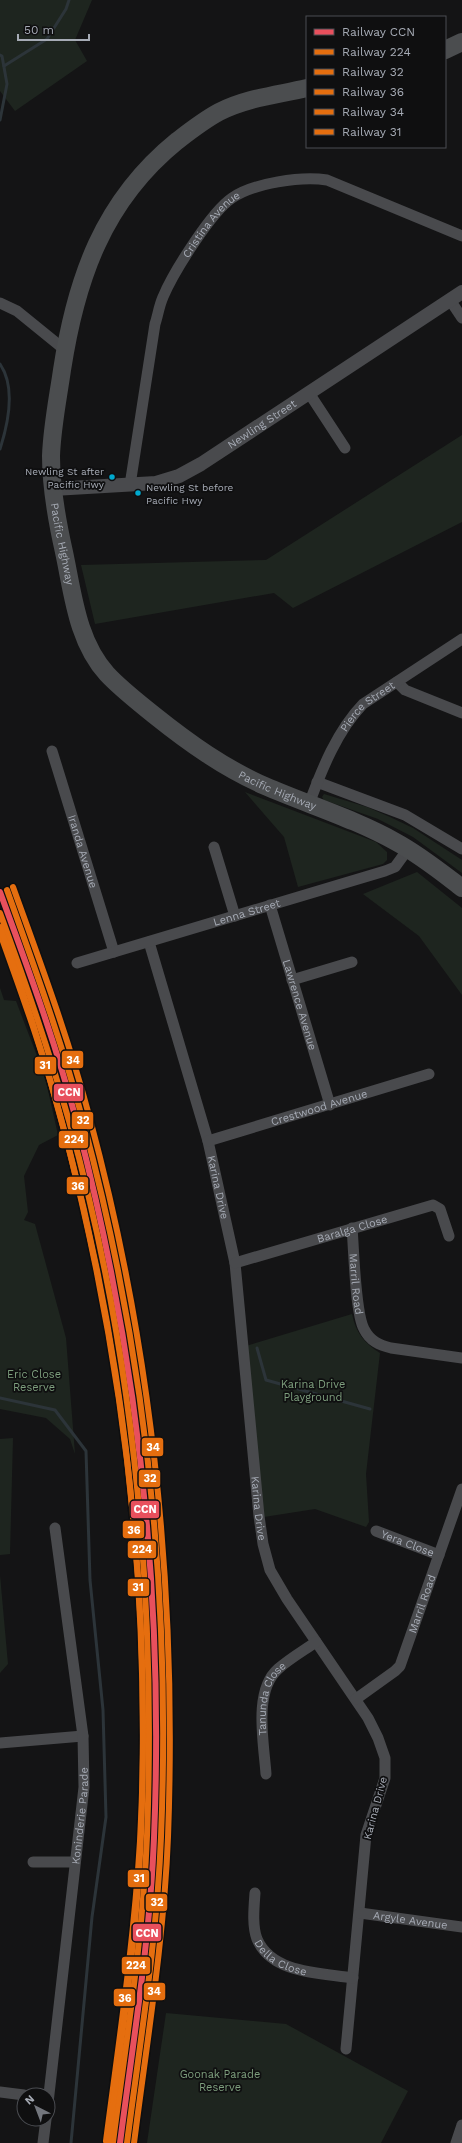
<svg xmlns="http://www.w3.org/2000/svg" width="462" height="2143" viewBox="0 0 462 2143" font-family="'Work Sans',sans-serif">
	<rect width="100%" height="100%" fill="#141415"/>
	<g fill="#1e251f">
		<polygon points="0,0 92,0 75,40 87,61 15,111 0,91"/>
		<polygon points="462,435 462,522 293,608 274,593 95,624 81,565 266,560"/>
		<polygon points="245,792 376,842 387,852 387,860 383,864 298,887 284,837"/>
		<polygon points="324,794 367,807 390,817 413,828 462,860 462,873 413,837 378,819 324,800 322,797"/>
		<polygon points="417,872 462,908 462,995 419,936 363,894"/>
		<polygon points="0,988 4,1000 16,1001 45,1077 58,1135 39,1145 24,1176 28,1212 24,1220 35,1224 66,1338 75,1454 70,1439 46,1418 0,1409"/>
		<path d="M352,1314c4,19 12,29 28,39l-14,121 3,48 -3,5 -51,-18 -51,8 -18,-171z"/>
		<polygon points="13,1438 10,1554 0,1555 0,1439"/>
		<polygon points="0,1575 8,1664 0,1673"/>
		<polygon points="166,2013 286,2024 408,2091 381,2143 147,2143"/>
	</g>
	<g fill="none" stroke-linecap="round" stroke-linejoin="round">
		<g stroke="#2c3439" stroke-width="3">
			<polyline points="0,55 2,56 7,84 0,120"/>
			<polyline points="4,66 47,39 66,9 69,0"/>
			<path d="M0,364c16,23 8,60 0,85"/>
			<polyline points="257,1348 266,1380 370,1409"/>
			<polyline points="0,1398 55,1410 86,1451 90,1580 103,1710 106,1817 92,1917 71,2143"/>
		</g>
		<g stroke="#494a4d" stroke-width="11">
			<polyline points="450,300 462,318"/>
			<polyline points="0,303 17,311 65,350"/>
			<polyline points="309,393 345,448"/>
			<path id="s1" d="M130,485l25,-161c3,-9 4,-18 8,-27 10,-24 48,-85 69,-99 22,-15 69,-22 95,-18l135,56"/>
			<polyline points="397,682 405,690 462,713"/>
			<path id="s2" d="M52,751l62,201"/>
			<polyline points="317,782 405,815 462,849"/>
			<path id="s3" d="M309,804c13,-35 28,-73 54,-100l99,-65"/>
			<polyline points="214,847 235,916"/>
			<path id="s4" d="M270,905l60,200"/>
			<path id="s5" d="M149,942l59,199 27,122 24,253 4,28 7,26 17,29 81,119 10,20 7,20v20l-19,57 -20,214"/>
			<path id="s6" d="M77,963l308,-92 10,-4 13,-18"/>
			<polyline points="292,980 352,962"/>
			<path id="s7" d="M208,1141l221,-67"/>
			<path id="s8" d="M352,1228c2,22 3,84 12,101 6,12 15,16 27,19l71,10"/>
			<path id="s9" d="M235,1263l198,-58 7,4 9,27"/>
			<path id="s10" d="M376,1531l63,24"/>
			<path id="s11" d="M356,1699l39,-28 5,-5 62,-177"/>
			<polyline points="0,1743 83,1736"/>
			<path id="s12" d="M266,1774c-2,-30 -13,-83 12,-105 11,-10 25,-18 38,-27"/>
			<polyline points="33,1862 75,1862"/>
			<path id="s13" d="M255,1893c-1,14 -3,33 2,46 15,35 64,34 96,39"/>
			<path id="s14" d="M360,1913l102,14"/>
			<polyline points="0,2092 24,2095"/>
			<path id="s15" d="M48,2103l36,-316 -1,-51 -28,-208"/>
			<polyline points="43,2143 46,2119"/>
			<polyline points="456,2143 462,2125"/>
		</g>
		<path stroke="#494a4d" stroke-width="14" id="s16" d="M53,489l103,-6 23,-7 22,-12 261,-172"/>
		<g stroke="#4b4d4f" stroke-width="18">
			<polyline points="445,50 462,42"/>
			<path id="s17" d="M307,88c-30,7 -61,10 -88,24 -15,8 -29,19 -42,29 -74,60 -101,138 -115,229 -4,28 -10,57 -11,86 0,32 6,65 13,96 9,42 13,89 43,122 14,15 31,28 47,41 35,28 70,53 111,71 44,19 90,33 131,56 24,13 45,30 66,46"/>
		</g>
		<g stroke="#0f0f10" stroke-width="9">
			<path id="rail-1" d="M0,892c28,76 56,152 77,231 61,233 87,474 77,715 -4,102 -21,204 -34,305"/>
		</g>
		<g stroke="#0f0f10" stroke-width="9">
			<path id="rail-2" d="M0,913c25,68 49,137 69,208 65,232 87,475 78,715 -4,103 -21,205 -34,306"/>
		</g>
		<g stroke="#0f0f10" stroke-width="9">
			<path id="rail-3" d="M7,890c27,76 55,152 76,231 63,234 88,475 78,716 -4,103 -21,205 -34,306"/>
		</g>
		<g stroke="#0f0f10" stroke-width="9">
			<path id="rail-4" d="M0,933c23,64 46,128 63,193 61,233 90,475 77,715 -6,101 -21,200 -34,300"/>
		</g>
		<g stroke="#0f0f10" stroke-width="9">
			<path id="rail-5" d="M13,887c28,77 56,153 77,232 63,234 87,475 78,718 -4,102 -21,204 -34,306"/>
		</g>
		<g stroke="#0f0f10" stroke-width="9">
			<path id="rail-6" d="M0,927c108,297 153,591 141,907 -4,103 -20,206 -33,308"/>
		</g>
		<use href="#rail-1" stroke="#e8505d" stroke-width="6"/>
		<use href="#rail-2" stroke="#e56e0f" stroke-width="6"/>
		<use href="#rail-3" stroke="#e56e0f" stroke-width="6"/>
		<use href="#rail-4" stroke="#e56e0f" stroke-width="6"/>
		<use href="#rail-5" stroke="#e56e0f" stroke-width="6"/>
		<use href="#rail-6" stroke="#e56e0f" stroke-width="6"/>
	</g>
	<g fill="#00a9ce" stroke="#0f0f10" stroke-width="1.5">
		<circle cx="112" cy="477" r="3.5"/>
		<circle cx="138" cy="493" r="3.5"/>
	</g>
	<g text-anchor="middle" stroke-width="3.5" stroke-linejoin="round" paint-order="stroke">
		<g font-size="10" fill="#a6abb5" stroke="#0f0f10" text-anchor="end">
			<text x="104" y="475">Newling St after<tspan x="104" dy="13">Pacific Hwy</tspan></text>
			<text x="146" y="491" text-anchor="start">Newling St before<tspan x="146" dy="13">Pacific Hwy</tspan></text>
		</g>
		<g font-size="11" fill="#a6abb5" stroke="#0f0f10">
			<text dy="4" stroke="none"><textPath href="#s1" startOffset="279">Cristina Avenue</textPath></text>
			<text dy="4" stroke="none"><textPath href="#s16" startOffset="225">Newling Street</textPath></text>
			<text dy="4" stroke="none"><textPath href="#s17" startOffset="581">Pacific Highway</textPath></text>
			<text dy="4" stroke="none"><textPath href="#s3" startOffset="116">Pierce Street</textPath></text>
			<text dy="4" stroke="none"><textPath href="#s17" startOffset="928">Pacific Highway</textPath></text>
			<text dy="4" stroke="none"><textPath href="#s2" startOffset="105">Iranda Avenue</textPath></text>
			<text dy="4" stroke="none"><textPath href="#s6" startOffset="177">Lenna Street</textPath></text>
			<text dy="4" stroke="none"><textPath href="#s4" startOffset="104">Lawrence Avenue</textPath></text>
			<text dy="4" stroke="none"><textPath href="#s7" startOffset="116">Crestwood Avenue</textPath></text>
			<text dy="4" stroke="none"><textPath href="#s5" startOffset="255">Karina Drive</textPath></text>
			<text dy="4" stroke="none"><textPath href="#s9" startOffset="122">Baralga Close</textPath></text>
			<text dy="4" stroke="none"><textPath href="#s8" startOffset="56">Marril Road</textPath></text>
			<text dy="4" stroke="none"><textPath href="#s5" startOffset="579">Karina Drive</textPath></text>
			<text dy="4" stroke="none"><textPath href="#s10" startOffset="34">Yera Close</textPath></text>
			<text dy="4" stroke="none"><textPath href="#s11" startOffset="121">Marril Road</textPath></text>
			<text dy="4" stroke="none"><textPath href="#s12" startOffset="78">Tanunda Close</textPath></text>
			<text transform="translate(375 1808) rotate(-75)" y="4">Karina Drive</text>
			<text dy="4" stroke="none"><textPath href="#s15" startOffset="289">Koninderie Parade</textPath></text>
			<text dy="4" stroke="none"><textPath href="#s14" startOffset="51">Argyle Avenue</textPath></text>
			<text dy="4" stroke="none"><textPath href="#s13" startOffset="78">Della Close</textPath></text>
		</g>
		<g font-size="11" fill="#7e9f7e" stroke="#0f0f10">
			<text x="34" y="1378">Eric Close<tspan x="34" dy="13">Reserve</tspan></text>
			<text x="313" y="1388">Karina Drive<tspan x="313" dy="13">Playground</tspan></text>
			<text x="220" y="2078">Goonak Parade<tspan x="220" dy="13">Reserve</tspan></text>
		</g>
	</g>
	<g stroke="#0f0f10" stroke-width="1.5">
		<rect x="61" y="1050" width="23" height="19" rx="4" fill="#e56e0f"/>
		<rect x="34" y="1056" width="23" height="19" rx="4" fill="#e56e0f"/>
		<rect x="53" y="1083" width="31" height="19" rx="4" fill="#e8505d"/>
		<rect x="71" y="1111" width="23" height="19" rx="4" fill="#e56e0f"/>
		<rect x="58" y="1130" width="31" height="19" rx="4" fill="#e56e0f"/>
		<rect x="66" y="1176" width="23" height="19" rx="4" fill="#e56e0f"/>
		<rect x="141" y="1437" width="23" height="20" rx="4" fill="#e56e0f"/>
		<rect x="138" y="1469" width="23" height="19" rx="4" fill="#e56e0f"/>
		<rect x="130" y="1500" width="30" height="19" rx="4" fill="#e8505d"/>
		<rect x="122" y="1520" width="23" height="19" rx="4" fill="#e56e0f"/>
		<rect x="127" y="1540" width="30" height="19" rx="4" fill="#e56e0f"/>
		<rect x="127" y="1578" width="23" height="19" rx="4" fill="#e56e0f"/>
		<rect x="127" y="1869" width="23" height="19" rx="4" fill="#e56e0f"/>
		<rect x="145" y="1893" width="23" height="19" rx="4" fill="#e56e0f"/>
		<rect x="132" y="1923" width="30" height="19" rx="4" fill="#e8505d"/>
		<rect x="121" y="1956" width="30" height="19" rx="4" fill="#e56e0f"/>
		<rect x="143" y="1982" width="23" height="19" rx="4" fill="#e56e0f"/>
		<rect x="113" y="1988" width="23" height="19" rx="4" fill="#e56e0f"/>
	</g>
	<g font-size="11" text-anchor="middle" font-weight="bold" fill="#fff">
		<text x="73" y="1064">34</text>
		<text x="45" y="1069">31</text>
		<text x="69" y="1096">CCN</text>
		<text x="83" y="1124">32</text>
		<text x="74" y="1143">224</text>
		<text x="78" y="1190">36</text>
		<text x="153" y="1451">34</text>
		<text x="150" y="1482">32</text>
		<text x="145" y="1513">CCN</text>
		<text x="134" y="1534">36</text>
		<text x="142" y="1553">224</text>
		<text x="138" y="1591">31</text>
		<text x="139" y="1882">31</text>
		<text x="157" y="1906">32</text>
		<text x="147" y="1937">CCN</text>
		<text x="136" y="1969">224</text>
		<text x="154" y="1995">34</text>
		<text x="125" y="2002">36</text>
	</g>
	<rect x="306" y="16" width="140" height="132" fill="#0f0f10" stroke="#4b4d52"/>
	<rect x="314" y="29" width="20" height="6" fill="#e8505d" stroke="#4b4d52"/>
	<text x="342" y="36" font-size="12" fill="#a6abb5">Railway CCN</text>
	<rect x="314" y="49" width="20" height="6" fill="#e56e0f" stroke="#4b4d52"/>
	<text x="342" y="56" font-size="12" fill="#a6abb5">Railway 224</text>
	<rect x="314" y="69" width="20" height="6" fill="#e56e0f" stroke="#4b4d52"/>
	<text x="342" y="76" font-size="12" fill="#a6abb5">Railway 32</text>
	<rect x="314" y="89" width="20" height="6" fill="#e56e0f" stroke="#4b4d52"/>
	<text x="342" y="96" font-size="12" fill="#a6abb5">Railway 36</text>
	<rect x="314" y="109" width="20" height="6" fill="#e56e0f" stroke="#4b4d52"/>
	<text x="342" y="116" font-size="12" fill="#a6abb5">Railway 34</text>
	<rect x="314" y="129" width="20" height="6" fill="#e56e0f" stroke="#4b4d52"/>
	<text x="342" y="136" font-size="12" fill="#a6abb5">Railway 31</text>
	<g transform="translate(36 2107) rotate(318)"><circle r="19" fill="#0f0f10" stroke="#4b4d52"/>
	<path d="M0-3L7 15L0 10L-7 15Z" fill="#73767d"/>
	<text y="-6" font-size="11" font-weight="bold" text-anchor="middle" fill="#a6abb5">N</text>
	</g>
	<path d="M18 34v6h71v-6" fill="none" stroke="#a6abb5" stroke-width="2"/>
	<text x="24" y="34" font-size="12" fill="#a6abb5" stroke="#0f0f10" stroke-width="3" paint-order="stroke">50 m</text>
</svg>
